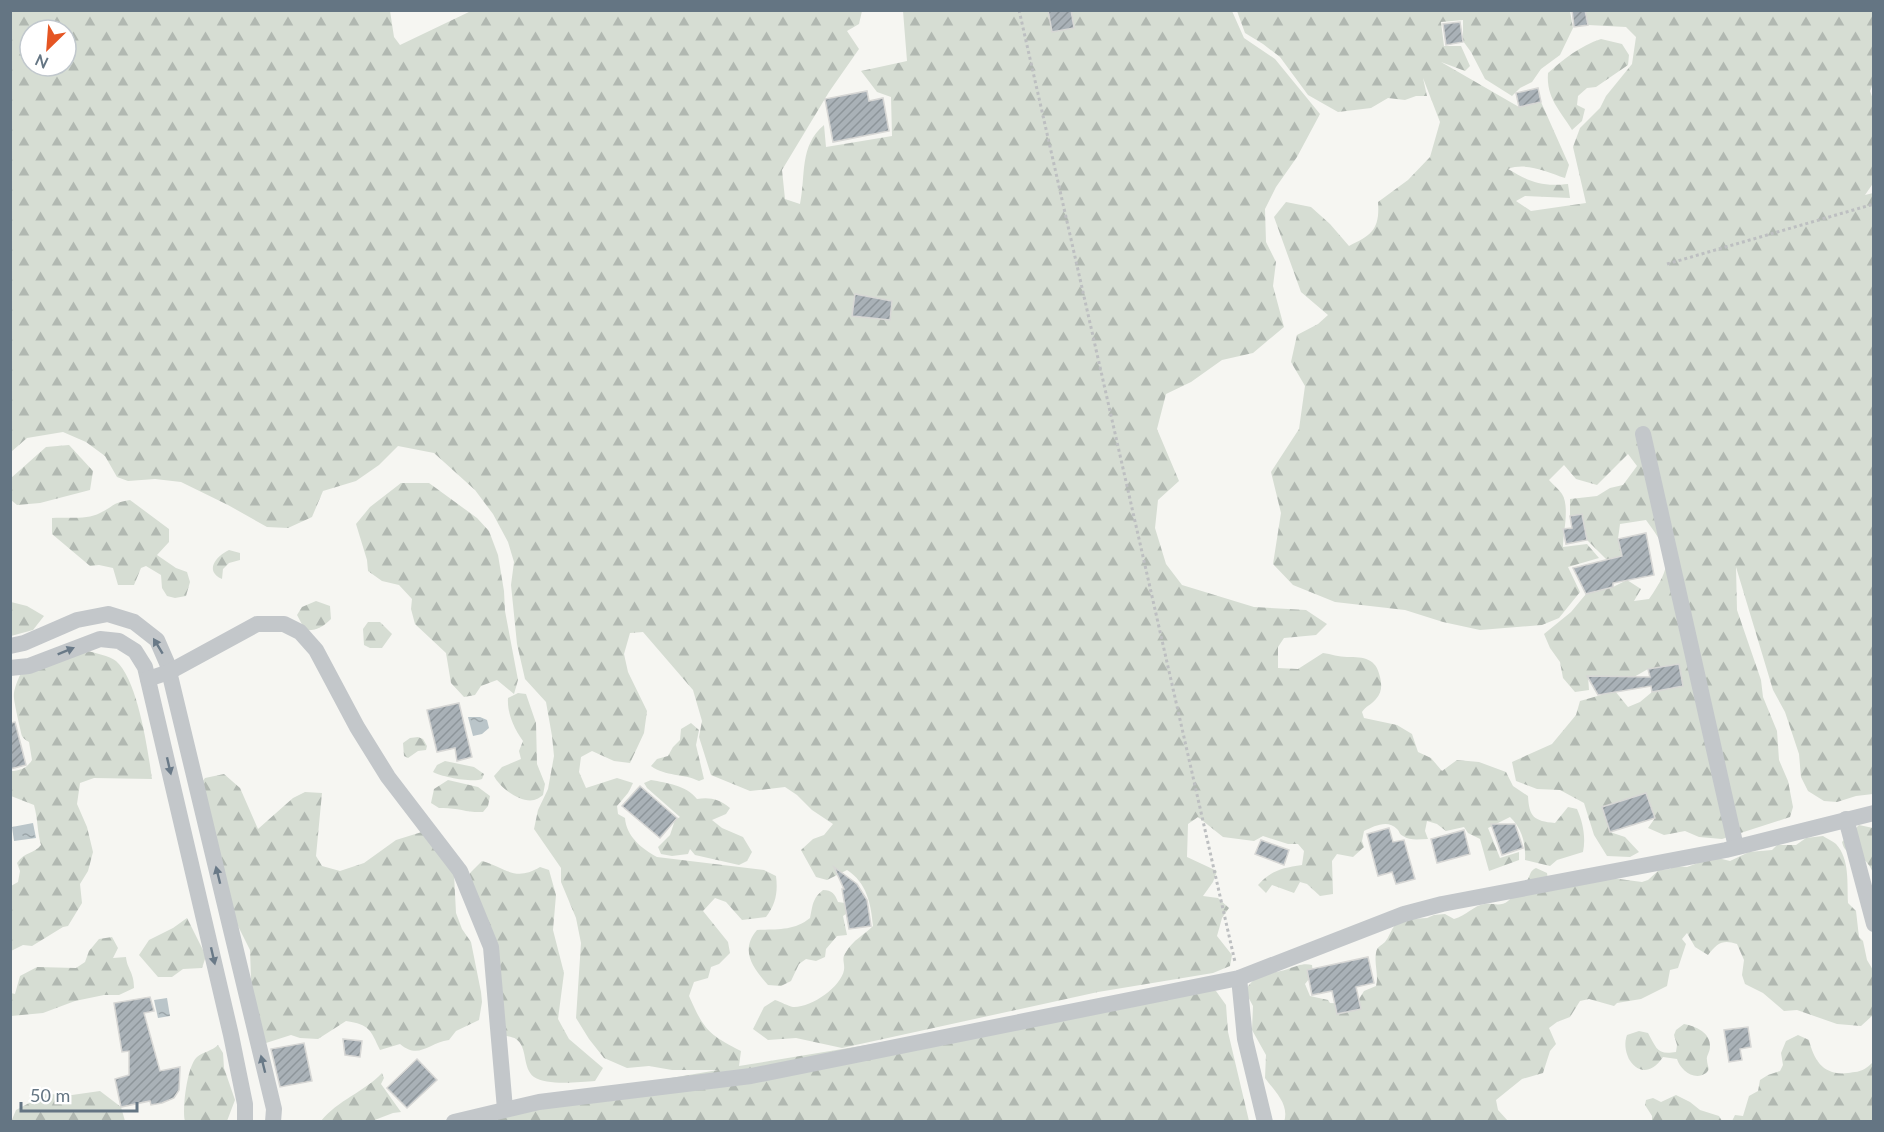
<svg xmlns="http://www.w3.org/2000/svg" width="1884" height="1132" viewBox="0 0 1884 1132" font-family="Lato,sans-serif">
	<defs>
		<pattern id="forest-firs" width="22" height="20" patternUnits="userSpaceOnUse" patternTransform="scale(1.5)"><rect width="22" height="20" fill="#d6ddd3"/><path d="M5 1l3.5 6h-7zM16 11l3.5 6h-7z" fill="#b1b8b1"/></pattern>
		<pattern id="water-ripples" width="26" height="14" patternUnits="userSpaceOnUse" patternTransform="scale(1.5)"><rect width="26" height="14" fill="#bac5c9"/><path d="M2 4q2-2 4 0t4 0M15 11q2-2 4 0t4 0" fill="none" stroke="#9ba5a9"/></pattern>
		<pattern id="building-hatch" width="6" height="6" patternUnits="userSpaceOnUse" patternTransform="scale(1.5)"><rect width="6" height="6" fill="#a9b1b7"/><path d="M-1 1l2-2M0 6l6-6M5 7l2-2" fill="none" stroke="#8d959a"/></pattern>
	</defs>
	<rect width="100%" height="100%" fill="#f6f6f2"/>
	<g fill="url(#forest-firs)" fill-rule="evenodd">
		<path d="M11,11h379l4,26 6,8 71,-34h391l-3,13 -12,7 12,18 -30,43 -47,78 3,29 15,5c6,-29 -1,-58 24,-79l2,22 66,-11 -1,-39 -14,-5 -16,-21 46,-10 -4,-50h329l12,27 31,21 45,55 -23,43 -21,30 -11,22 1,33 10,20 -3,24 11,41 -31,26 -31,7 -31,22 -25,12 -9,35 22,52 -21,19 -3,28 11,36 16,21 72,22 52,3 21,14 -11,11 -32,3 -6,9v21l20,1 25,-16c8,1 16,4 24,4 17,0 29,1 33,20 2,8 2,15 -4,22 -5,6 -10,7 -14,13l2,6 33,7 15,9 6,18 13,6 11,13 15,-11 22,2 27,10 7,14 15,10c1,21 6,25 27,27l13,-16 9,2c6,13 9,29 6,43l-26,8 -7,6 -25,-6c1,-16 -3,-32 -15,-43l-22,11 12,30 19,-6v8l-30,11 -9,-32 -12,-6 -4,-6 -18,4 -9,-7 -10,-3 -2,10 3,8c-8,0 -18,2 -25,-3 -4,-2 -3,-4 -6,-7 -9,-10 -23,-3 -33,2l-2,10 2,6 -11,10 -16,-3 -5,7 1,33 -13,2 -13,-12 -7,-2 -6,11 -22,-8 -6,8 -8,-8c14,-15 24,-17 44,-20l2,-14 -6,-7h-10l-25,-8 -9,5 -31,-4 -25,-20 -10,7 -1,33 30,14 -4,11 -10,14 15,2 11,10 -7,10 -5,18 15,19 -2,11 -17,7 -115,19 -256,56 -46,-10 -28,2 -15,-11 11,-22 11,-7c6,2 13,6 18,7 18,1 48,-20 51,-37 1,-8 -3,-11 2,-18 7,-12 18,-17 27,-26 -2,-22 -6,-43 -26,-56l-20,10 -11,-3 -15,-27 12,-11 11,-4 9,-11 -21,-14 -15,-15 -12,-8 -35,4 -39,-16 -12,-38 3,-16 -9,-31 -50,-58 -13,1 -6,21 4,18 19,39 -3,22 -14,30 -16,-2 -22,-10 -11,6 -2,15 7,16 31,-10 16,5 -5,10 -11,13 1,8 7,4c1,18 17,31 32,39l107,13 12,6c2,16 0,28 -10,41l-24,3 -16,-18 -11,-4 -12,13 25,31 2,11 -11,11 -8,3 -3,11 -14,4 -5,14c15,34 19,38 52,55l-2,15 468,-77 9,2 10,14 2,27 21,89h-802l53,-14 218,-37h-46l-23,-4 -22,2 -23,-10 -15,-19 -13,-21 5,-75 -5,-25 -15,-36v-14l-27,-39 4,-19 10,-21 6,-33 -2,-20 -6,-34 -21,-23 -8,-35 -6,-59 3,-23 -6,-20 -15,-28 -18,-24 -41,-37 -36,-7 -19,19 -23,16 -33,10 -11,26 -24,11 -21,-1 -39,-22 -47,-23 -26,-3 -27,2 -11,-4 -12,-21 -19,-14 -23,-10 -36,6 -16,14zM30,30h36v36h-36z"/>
		<path d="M1237,11h333l3,17 -13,27 -19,14 -9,13 -12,6 -8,8 -27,-17 -14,-27 -8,-11v-21l-22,2 3,24h17l9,20 -5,5 -24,-9 78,45 22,-5 28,63 -4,13c-18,-6 -38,-16 -57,-9 22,13 33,18 60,15l2,14 -45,-2 -9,5 15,10 55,-8 -13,-56 7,-19 20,-20 6,-12 26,-32 4,-27 -10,-10 -38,-2 -3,-14h288l1,71 -4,9 4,11v80l-9,13 8,-2v601l-17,2 -19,6 -13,-1 -16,-10 -7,-14 -2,-23 -14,-42 -12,-22 -37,-123 1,43 24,70 2,17 14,34 2,29 9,21 5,26 -3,10 -68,22 -23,-2 -14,-6 -21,4 -16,-7 7,-10 -9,-25 -44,14 8,25 15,5 14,15 -9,5 -23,-1 -13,-21 -10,-32 -24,-13 -23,-1 -21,-8 -4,-19 40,-18 24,-29 4,-14 35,-10 13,16 12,-5 12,-10 31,-6 -5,-22 -30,5 -14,8 -46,-1 1,14 -14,2 -12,-14 -3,-16 -10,-14 -6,-14 27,-22 15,-18 27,-7 14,-7 14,9 -7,12 15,-2c25,-36 22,-45 -3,-79l-26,4 -2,15 6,27 -15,3 -2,-9 -20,-20 -5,-26 -12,2v-17l27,-3 13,-8 13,-3 14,-19 -9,-12 -31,31 -21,-6 -12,-14 -15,15c4,5 10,9 13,14 8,12 1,39 1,53l24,-3 12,14 -31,9 12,25 -21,26 -17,7 -62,5 -37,-8 -38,-12 -70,-8 -42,-17 -20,-21 8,-51 -10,-41 28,-43 6,-43 -14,-24 6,-27 21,-11 10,-9 -27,-23 -27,-75 12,-15 25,5 19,17 19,22c23,-11 31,-17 29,-44l30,-22 22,-23 10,-35 -17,-44 4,18h-11l-11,4 -17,-2 -17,10 -33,4 -30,-17 -28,-38 -17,-13 -18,-11z"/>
		<path d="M1601,39l21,5 7,11 -1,10 -32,22 -9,1 -9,8 -1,9 8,4 -3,12 -10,9c-12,-20 -26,-32 -24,-57 17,-15 32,-27 53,-34z"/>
		<polygon points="69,445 93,471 90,490 40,503 17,505 11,500 11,478 46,447"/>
		<polygon points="401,483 429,483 477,518 489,531 498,555 504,591 505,611 518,680 514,694 497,680 481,686 475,695 464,697 451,683 446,653 415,624 411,609 412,599 399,585 382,581 368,571 367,560 356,524 370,507"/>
		<path d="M130,500l39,29v13l-12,13 19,13 11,4 3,10 -4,14 -11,2 -8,-2 -5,-8 -1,-13 -15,-9 -5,2 -7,17h-16l-5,-17 -14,-3 -9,1 -38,-32v-16c15,-1 35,2 48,-5 15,-7 11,-10 30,-13z"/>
		<path d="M229,550l11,3v7l-11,3 -6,6 -1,10c-18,-8 -6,-23 7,-29z"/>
		<path d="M316,601l14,5 1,13c-8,8 -15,12 -26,11l-8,-15 5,-8z"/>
		<polygon points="11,602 27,606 44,616 33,630 11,636"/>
		<polygon points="368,622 380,622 392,634 382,648 370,648 364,645 363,629"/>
		<path d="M85,650c9,3 25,6 31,11 22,19 32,90 36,118l-58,-1 -14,5 -3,21 10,23 6,25 -5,19 -8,13 2,19 -14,23 -5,1 -31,19 -9,-1 -12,6v-65l7,-4 2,-11 -3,-8c7,-11 17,-9 24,-18 -4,-14 -3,-26 -7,-40l-23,-9v-25c9,0 16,-3 21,-11l-3,-18c-3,-2 -5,-3 -7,-6 -1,-3 -8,-34 -8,-38 -1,-7 3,-16 6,-23z"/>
		<path d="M518,693l8,1 10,29 1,41 8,20 -2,11c-1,1 -7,5 -9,5 -14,3 -34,-12 -40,-24l8,-9 19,-8 -2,-8 4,-10c-9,-12 -16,-28 -15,-43z"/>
		<path d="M691,723l8,7 -3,15 8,34 -5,2c-16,-8 -33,-4 -48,-15l6,-7 11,-3 5,-9 7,-7 1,-11z"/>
		<polygon points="418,737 423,739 427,746 426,750 418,751 408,758 404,756 403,743 410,738"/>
		<path d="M445,761l29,6 10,7 -2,5c-9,4 -40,-2 -49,-7l4,-7z"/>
		<path d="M224,774l16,14 18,41 35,-31 12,-6 17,1 -6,63 6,10 18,5 24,-8 32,-23 29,-9 29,43 2,39 6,16 9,13 10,50 1,10 -3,18 -23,11 -7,9c-21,3 -30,20 -49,4l-20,6c-10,-21 -10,-25 -34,-29l-28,18 -18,-1 -9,-3 -25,8 -14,-36 -2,-57 -17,-34 -35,-128 7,-10z"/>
		<path d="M448,780l30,7 12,9 -2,10 -5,6c-16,1 -26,-5 -44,-4l-8,-5 3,-14z"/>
		<path d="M651,780c16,3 35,5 46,19 13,-2 22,0 33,9l-4,6 -14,6 10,8 21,9 9,15 -5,9 -8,4 -44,-10 -5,-6 -2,5 -16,2 -11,-2 -3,-7 12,-12 5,-15 5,-3 -33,-29 -3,-5z"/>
		<path d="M1859,825l14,3v45c-2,-6 -7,-13 -13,-16 -9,-5 -15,-3 -18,-15z"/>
		<path d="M1823,836c4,3 10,5 13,8 14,15 11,40 12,59l8,8 3,26 4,4 4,19 6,10 1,43 -2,3 -11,10 -24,-2 -40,-14 -13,1 -21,-18 -18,-9 -3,-9 2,-15 -7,-16c-14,-5 -20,-1 -29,11l-13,-8 -8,-14 -5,6 4,5 -8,24 -8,2 -3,16 -26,13 -24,4 -3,3 -25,-7 -9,2 -10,16 -13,5 -8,6 7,16 -6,7 -7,22 -21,6 -26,21 2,10 10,11 -224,1c6,-18 -10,-31 -19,-44l1,-23 -14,-25 1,-24 -8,-15c13,-21 24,-16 43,-22 9,-3 15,-6 24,-4l1,9 -8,10 5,12 18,4 2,3 26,1 8,-13 12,-5c3,-10 -2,-22 0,-33 1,-7 5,-7 9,-11 4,-5 6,-12 10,-17l16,-6 16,-1 7,-3 11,-1 9,5c12,-3 20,-14 31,-15 8,-1 16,3 23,-3 6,-5 16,-15 20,-22 3,-6 2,-8 8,-11l11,5 1,7 56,-3 38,5 6,-2 11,-10 11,-1 3,-3 14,1 27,-10 16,4 19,-9 23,-2 5,-5h19l10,-7z"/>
		<path d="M482,861c24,7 33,21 58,6l9,3 7,25 -3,35 11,43 -6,46 11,20 34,29 -8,13c-15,1 -48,5 -61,-4 -12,-9 -6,-30 -18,-38 -3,-2 -10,-3 -14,-4l-8,-65 -31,-86 8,-12z"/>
		<path d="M823,890c9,0 12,4 15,12l7,1 4,9 -6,4 4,19 -10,1 -11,13 -1,8 -9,4 -10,-2 -7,5 -8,17 -10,5 -13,-1c-16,-18 -28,-35 -11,-55 20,-1 37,1 53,-12 3,-13 2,-19 13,-28z"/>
		<polygon points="187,918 206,956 202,968 183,969 172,977 158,977 139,955 149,940 173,928"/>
		<path d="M112,937l6,11 -5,10 13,-1c1,12 8,15 8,31l-15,7h-15l-29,6 -32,12 -32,3v-23l4,1 5,-18 17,-9 39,1 9,-6 4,-11 10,-12z"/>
		<path d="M1684,1024c12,2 27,9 26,23 0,5 -4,9 -3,13 0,6 4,9 -1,13 -12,9 -26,-4 -29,-14l-14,-2c-21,31 -44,-1 -36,-22l12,-4 9,2c9,16 9,22 28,19l1,-7 -3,-10 2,-5z"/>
		<path d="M1798,1035l11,5c5,21 15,36 39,33 6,-1 13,-1 18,-5 3,-2 5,-4 7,-6v59h-141l3,-6 8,1 6,-20 9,-5 2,-11 8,-5 12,-4 3,-6 -2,-12 5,-12z"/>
		<path d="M218,1045l5,8 1,15 11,32 -8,21h-42c-3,-12 2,-55 12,-64 6,-5 15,-6 21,-12z"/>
		<path d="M382,1073l2,5 -3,6 20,28 -8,1 -21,8h-51c17,-21 43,-29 61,-48z"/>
		<polygon points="100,1091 121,1107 125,1121 11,1122 16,1110 46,1094 72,1095"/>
		<polygon points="1676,1095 1690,1102 1700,1110 1719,1116 1722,1121 1652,1121 1652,1116 1645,1105 1646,1100 1653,1098 1661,1102"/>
	</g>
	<g fill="url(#water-ripples)">
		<polygon points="468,717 480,717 487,720 489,728 482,734 473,736"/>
		<polygon points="33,823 36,838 14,841 12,827"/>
		<polygon points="167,998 170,1016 158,1018 154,1000"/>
	</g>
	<g fill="url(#building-hatch)" stroke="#d7d7d5" stroke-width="1.5">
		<polygon points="1048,10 1071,10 1074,28 1052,32"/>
		<polygon points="1572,10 1585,10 1588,25 1574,27"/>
		<polygon points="1460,22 1463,42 1446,45 1443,24"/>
		<polygon points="1538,88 1541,102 1519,107 1516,93"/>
		<polygon points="867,91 869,101 883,98 889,131 833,142 825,99"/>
		<polygon points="855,294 892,301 890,320 852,316"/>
		<polygon points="1582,514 1587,540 1566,544 1563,529 1572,528 1570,516"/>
		<polygon points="1646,533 1654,575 1613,583 1613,587 1586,594 1573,568 1622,556 1618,539"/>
		<polygon points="1679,664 1683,686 1652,692 1651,686 1598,695 1587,676 1650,677 1648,669"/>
		<polygon points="459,703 472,757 457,761 455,748 437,752 427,710"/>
		<polygon points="15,722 26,765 10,769 10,723"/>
		<polygon points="640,786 677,818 660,838 622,806"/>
		<polygon points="1646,793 1655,818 1610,832 1602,807"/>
		<polygon points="1491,824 1515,824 1523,848 1502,855"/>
		<polygon points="1389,828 1393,842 1404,840 1415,879 1396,884 1392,872 1378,876 1367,834"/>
		<polygon points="1464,830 1470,854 1437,863 1431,839"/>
		<polygon points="1261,840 1289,850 1284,865 1255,854"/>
		<polygon points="834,867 857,884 867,900 871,926 849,929 842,889 844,889"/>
		<polygon points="1368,957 1374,983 1356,987 1361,1009 1337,1014 1332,991 1312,995 1307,970"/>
		<polygon points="150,997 154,1011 144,1013 160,1071 180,1067 179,1090 174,1098 162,1103 151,1105 150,1101 121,1107 115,1079 129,1075 129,1051 122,1052 114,1003"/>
		<polygon points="1748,1027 1751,1047 1740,1049 1742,1060 1729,1062 1724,1030"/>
		<polygon points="343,1039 362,1041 360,1057 345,1055"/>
		<polygon points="304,1043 312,1081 280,1087 271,1049"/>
		<polygon points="417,1059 437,1080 407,1108 387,1088"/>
	</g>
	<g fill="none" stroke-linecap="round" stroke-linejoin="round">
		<g stroke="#bdbfc1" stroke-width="3" stroke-dasharray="3 3" stroke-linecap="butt">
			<polyline points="1019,10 1235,962"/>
			<polyline points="1667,264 1874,204"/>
		</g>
		<g stroke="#c3c7ca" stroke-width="16">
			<polyline points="1643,434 1736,847"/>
			<polyline points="10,646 24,643 77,620 108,614 134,622 157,640 167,663 274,1109 273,1122"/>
			<polyline points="10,668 29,666 100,639 119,641 135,651 145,667 231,1035 245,1104 245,1122"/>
			<polyline points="148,679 169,672 257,624 284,624 300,632 316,650 357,727 388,777 460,871 491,947 505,1109"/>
			<polyline points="1846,819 1874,924"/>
			<polyline points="1239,978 1245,1039 1265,1122"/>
			<polyline points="454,1122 539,1102 751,1076 1239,978 1404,914 1442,904 1726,850 1874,813"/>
		</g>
	</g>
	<defs><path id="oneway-solid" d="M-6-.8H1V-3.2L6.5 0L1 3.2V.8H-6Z" transform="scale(1.5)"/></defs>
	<g fill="#697987">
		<use href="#oneway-solid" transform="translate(158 646) rotate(-121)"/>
		<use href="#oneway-solid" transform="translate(66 651) rotate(-22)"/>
		<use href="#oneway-solid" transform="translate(169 766) rotate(77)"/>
		<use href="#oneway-solid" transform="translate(218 875) rotate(-104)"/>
		<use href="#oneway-solid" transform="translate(213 956) rotate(77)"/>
		<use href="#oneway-solid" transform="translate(263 1064) rotate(-104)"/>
	</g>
	<rect width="1884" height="1132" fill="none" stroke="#647583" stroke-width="24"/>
	<g transform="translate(48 48) rotate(205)"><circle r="28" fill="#ffffff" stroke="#c1c8cd" stroke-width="1.5"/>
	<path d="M0-4.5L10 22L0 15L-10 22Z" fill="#e55523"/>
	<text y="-9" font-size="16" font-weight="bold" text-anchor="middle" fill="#647583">N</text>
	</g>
	<path d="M21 1102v9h116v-9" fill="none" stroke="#647583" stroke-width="3"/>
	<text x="30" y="1102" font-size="18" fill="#647583" stroke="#ffffff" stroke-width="4.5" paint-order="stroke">50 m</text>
</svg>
